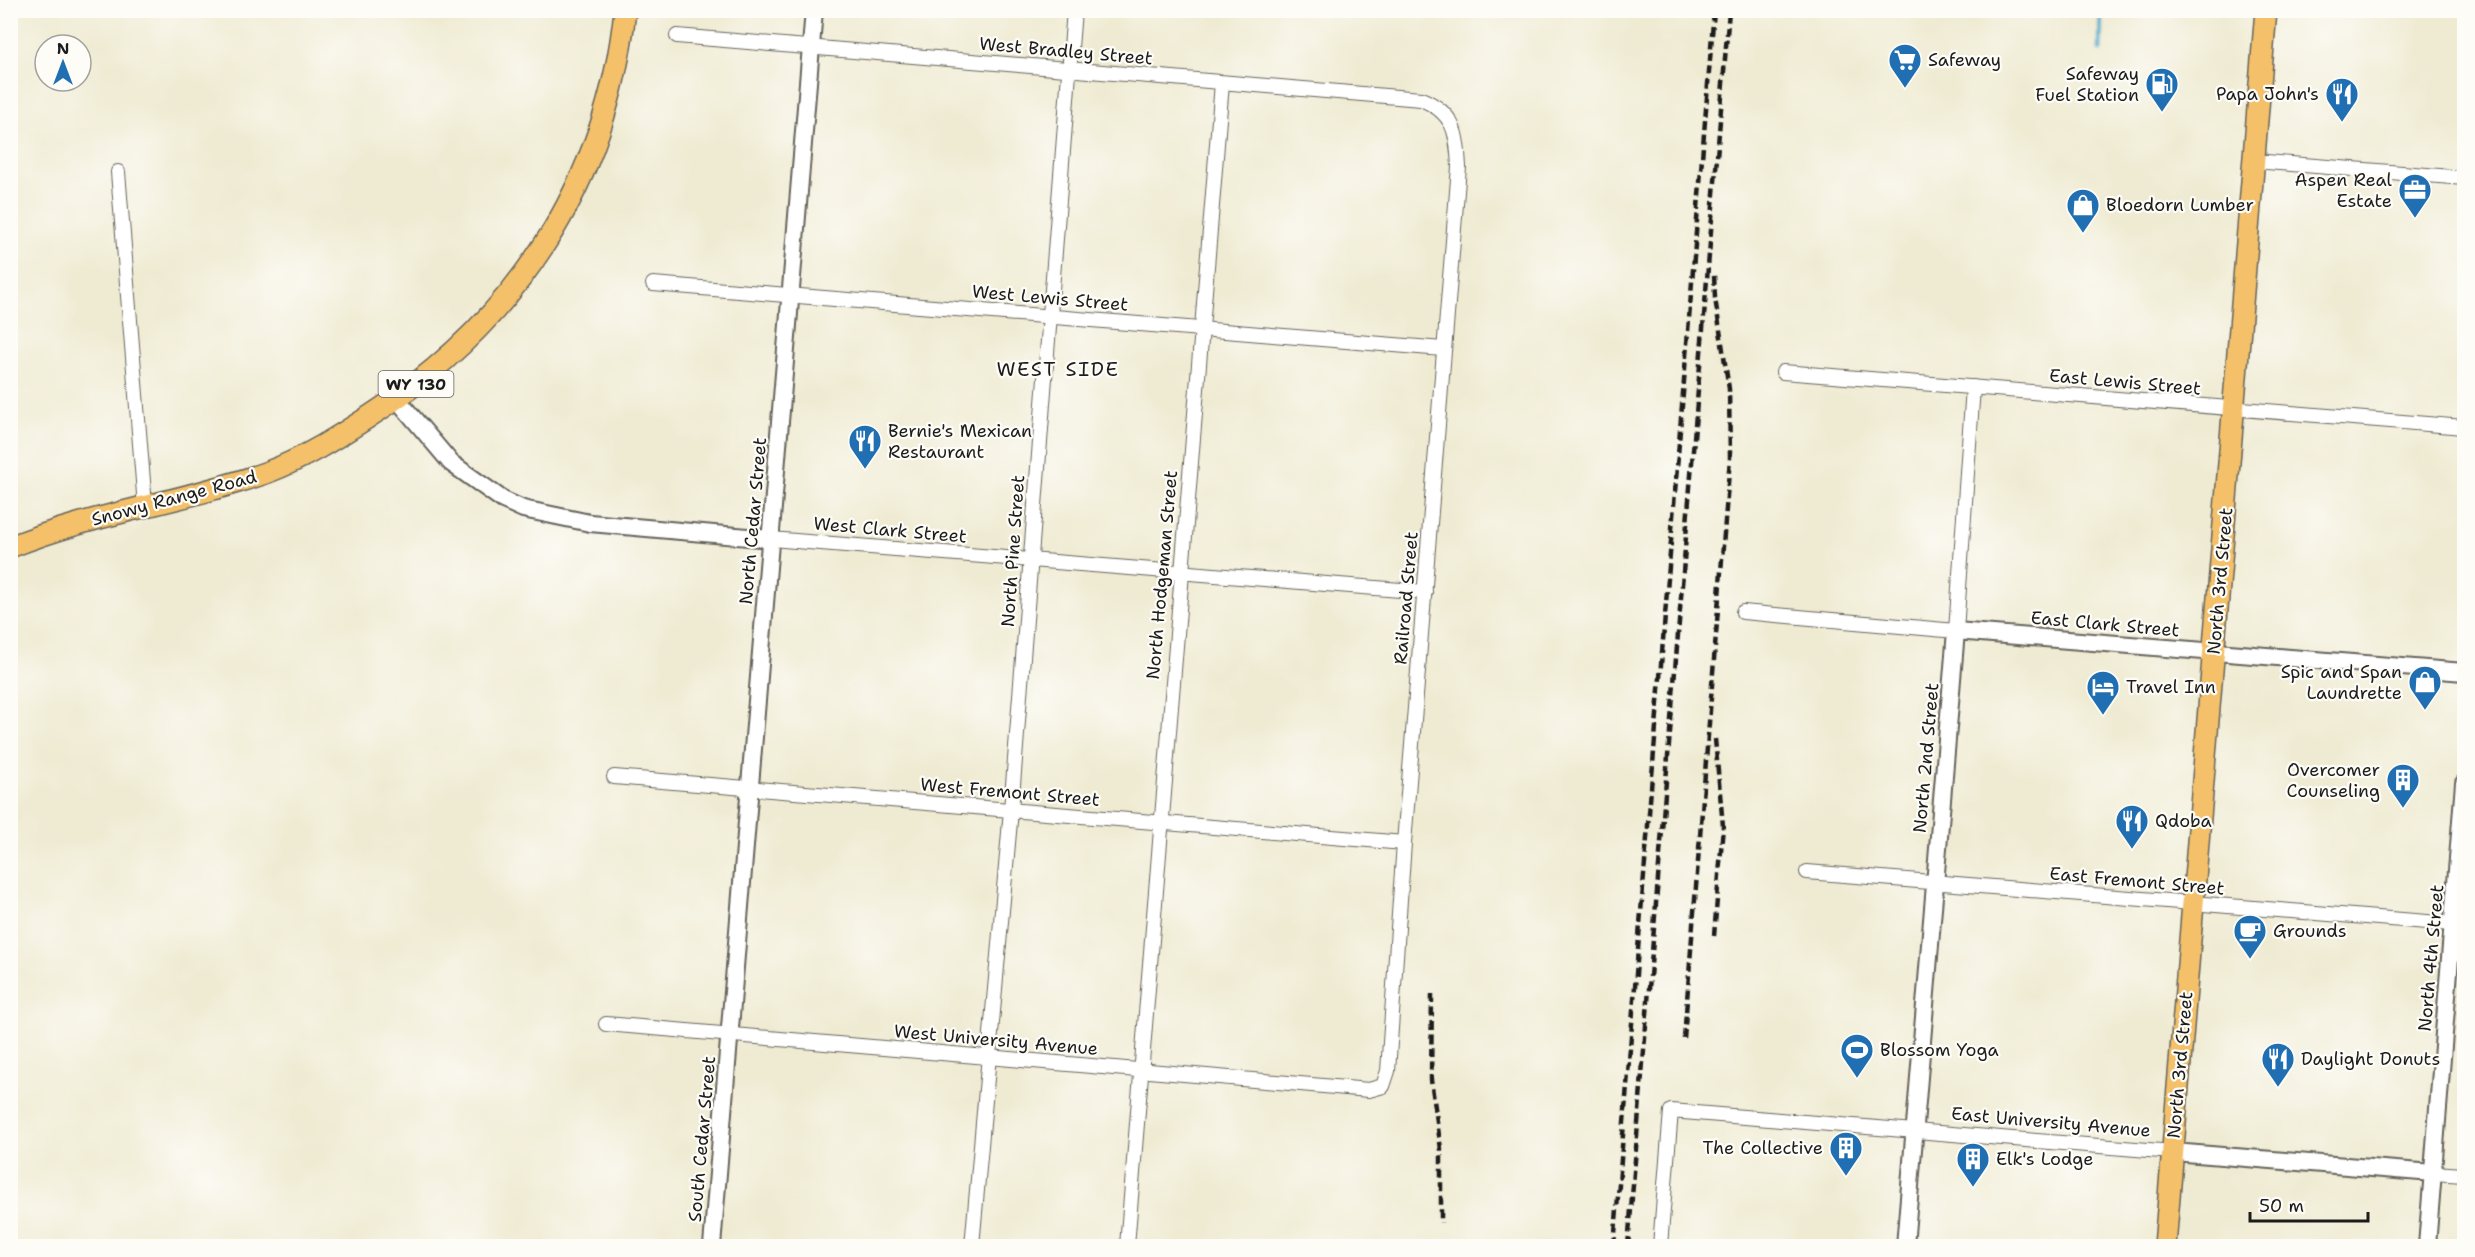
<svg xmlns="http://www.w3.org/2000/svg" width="2475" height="1257" viewBox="0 0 2475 1257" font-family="'Shantell Sans',sans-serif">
	<rect width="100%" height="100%" fill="#fdfcf7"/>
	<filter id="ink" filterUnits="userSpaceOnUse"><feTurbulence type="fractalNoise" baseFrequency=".0167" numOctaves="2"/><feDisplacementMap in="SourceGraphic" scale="12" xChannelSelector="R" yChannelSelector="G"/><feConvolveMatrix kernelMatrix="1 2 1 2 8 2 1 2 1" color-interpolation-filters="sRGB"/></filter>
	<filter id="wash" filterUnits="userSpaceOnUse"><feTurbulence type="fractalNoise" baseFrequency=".008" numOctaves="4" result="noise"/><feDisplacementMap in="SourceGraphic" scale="24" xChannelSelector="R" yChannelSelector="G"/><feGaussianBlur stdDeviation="1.35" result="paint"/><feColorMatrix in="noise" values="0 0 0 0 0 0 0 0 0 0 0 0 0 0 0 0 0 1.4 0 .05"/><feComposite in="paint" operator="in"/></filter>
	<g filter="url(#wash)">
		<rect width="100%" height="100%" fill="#efebd3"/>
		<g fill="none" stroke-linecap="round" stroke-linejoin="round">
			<polyline stroke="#49a7c8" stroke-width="4.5" points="2100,50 2101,10"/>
		</g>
	</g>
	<g filter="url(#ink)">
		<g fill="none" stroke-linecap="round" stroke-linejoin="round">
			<g stroke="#66645c" stroke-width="16">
				<g id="minor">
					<polyline points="2254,161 2464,178"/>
					<polyline points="118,172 145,506"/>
					<polyline points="653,284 1443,349"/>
					<polyline points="1783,372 2464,427"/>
					<polyline points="771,539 1425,592"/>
					<polyline points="1743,612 1956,631 1973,387"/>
					<polyline points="614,777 1404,843"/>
					<polyline points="1807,872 2464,925"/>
					<path d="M606,1024l763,66 14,-4 5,-15 16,-228 55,-676c-2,-34 -4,-54 -38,-68l-744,-63"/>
					<polyline points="2433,1173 2464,1175"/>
					<polyline points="972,1246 1011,810 1074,10"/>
					<polyline points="1127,1246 1222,83"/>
					<polyline points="1660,1246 1671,1111 2173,1152"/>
				</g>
			</g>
			<g stroke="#66645c" stroke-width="20">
				<g id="tertiary">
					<polyline points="397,399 451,463 503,500 523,509 590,523 771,539"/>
					<polyline points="2173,1152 2433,1173"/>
					<polyline points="712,1246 814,10"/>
					<polyline points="1905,1246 1956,631 2464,672"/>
					<polyline points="2427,1246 2464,783"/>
				</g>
			</g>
			<g stroke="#66645c" stroke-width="24">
				<g id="primary">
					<path d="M10,547c84,-34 174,-45 258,-75 35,-13 68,-34 99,-54 147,-94 240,-233 258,-408"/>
					<polyline points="2165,1246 2266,10"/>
				</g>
			</g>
			<use href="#minor" stroke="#fff" stroke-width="14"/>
			<use href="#tertiary" stroke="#fff" stroke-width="16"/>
			<use href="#primary" stroke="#f4c16a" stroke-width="21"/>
			<g stroke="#1c1c1c" stroke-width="4.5" stroke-dasharray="9 4.5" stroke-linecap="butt">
				<polyline points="1714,936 1723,826 1715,739"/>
				<polyline points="1432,994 1431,1080 1441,1149 1441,1223"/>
				<polyline points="1684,1038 1730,458 1729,389 1715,298 1714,274"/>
				<polyline points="1614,1246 1714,10"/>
				<polyline points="1628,1246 1729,10"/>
			</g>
		</g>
	</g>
	<defs>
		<g id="supermarket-pin" transform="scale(1.725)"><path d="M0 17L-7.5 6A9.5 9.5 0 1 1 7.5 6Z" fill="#1f6fb2" stroke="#fdfcf7"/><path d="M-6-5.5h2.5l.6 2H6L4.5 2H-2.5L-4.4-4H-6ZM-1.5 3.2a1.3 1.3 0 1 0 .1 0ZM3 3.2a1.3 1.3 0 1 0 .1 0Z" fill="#fff"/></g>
		<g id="fuel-pin" transform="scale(1.725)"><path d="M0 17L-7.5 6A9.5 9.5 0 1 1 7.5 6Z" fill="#1f6fb2" stroke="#fdfcf7"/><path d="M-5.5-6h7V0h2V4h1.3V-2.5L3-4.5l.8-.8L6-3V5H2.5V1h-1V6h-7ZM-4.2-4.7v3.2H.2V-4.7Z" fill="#fff"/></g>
		<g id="restaurant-pin" transform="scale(1.725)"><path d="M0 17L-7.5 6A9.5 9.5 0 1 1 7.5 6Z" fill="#1f6fb2" stroke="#fdfcf7"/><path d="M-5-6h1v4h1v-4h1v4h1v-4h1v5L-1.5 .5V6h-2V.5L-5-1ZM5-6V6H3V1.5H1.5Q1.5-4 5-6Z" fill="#fff"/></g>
		<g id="office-pin" transform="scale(1.725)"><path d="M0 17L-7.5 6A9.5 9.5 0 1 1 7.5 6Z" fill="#1f6fb2" stroke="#fdfcf7"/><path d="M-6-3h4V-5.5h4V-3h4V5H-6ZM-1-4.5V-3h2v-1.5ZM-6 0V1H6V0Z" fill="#fff"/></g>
		<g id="shop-pin" transform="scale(1.725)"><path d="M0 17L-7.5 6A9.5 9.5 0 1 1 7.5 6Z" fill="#1f6fb2" stroke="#fdfcf7"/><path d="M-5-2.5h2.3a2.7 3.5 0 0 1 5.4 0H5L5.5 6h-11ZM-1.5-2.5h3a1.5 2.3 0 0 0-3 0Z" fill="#fff"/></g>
		<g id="hotel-pin" transform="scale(1.725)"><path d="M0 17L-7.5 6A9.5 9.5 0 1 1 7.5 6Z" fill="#1f6fb2" stroke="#fdfcf7"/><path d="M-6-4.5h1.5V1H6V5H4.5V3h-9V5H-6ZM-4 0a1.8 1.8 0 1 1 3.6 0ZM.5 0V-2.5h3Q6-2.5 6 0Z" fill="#fff"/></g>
		<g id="building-pin" transform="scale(1.725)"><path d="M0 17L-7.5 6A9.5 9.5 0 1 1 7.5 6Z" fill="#1f6fb2" stroke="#fdfcf7"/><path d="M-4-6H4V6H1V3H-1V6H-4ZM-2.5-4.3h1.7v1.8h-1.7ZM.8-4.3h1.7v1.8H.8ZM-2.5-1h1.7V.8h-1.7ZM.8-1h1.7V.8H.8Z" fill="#fff"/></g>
		<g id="cafe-pin" transform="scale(1.725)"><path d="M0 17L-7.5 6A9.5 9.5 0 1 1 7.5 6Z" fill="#1f6fb2" stroke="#fdfcf7"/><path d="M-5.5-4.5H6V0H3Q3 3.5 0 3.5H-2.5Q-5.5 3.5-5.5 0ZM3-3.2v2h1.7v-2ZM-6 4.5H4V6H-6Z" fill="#fff"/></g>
		<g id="stadium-pin" transform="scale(1.725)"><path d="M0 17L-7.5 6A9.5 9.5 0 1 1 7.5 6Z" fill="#1f6fb2" stroke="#fdfcf7"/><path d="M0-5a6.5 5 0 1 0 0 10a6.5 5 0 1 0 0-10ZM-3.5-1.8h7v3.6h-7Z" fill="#fff"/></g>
	</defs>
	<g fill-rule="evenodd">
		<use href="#supermarket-pin" x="1905" y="60"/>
		<use href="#fuel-pin" x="2162" y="84"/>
		<use href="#restaurant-pin" x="2342" y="94"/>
		<use href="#office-pin" x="2415" y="190"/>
		<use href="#shop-pin" x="2083" y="205"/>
		<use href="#restaurant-pin" x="865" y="441"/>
		<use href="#shop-pin" x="2425" y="682"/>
		<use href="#hotel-pin" x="2103" y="687"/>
		<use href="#building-pin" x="2403" y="780"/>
		<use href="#restaurant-pin" x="2132" y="821"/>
		<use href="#cafe-pin" x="2250" y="931"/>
		<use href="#stadium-pin" x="1857" y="1050"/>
		<use href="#restaurant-pin" x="2278" y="1059"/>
		<use href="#building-pin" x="1846" y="1148"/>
		<use href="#building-pin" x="1973" y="1159"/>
	</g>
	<g text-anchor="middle" stroke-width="4.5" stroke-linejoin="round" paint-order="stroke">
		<rect fill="#fdfcf7" stroke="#605f5e" stroke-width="1.5" x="378.5" y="371" width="75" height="26" rx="4.5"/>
		<g font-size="16" font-weight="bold" fill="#1c1c1c">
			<text x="416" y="390">WY 130</text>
		</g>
		<g font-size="18" fill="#1c1c1c" stroke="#fdfcf7">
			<text transform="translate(1066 51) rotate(5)" y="6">West Bradley Street</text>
			<text transform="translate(1050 298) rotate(5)" y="6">West Lewis Street</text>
			<text transform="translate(2125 382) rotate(5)" y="6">East Lewis Street</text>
			<text transform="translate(174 498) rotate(-15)" y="6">Snowy Range Road</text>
			<text transform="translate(753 521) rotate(-85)" y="6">North Cedar Street</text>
			<text transform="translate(890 530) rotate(5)" y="6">West Clark Street</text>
			<text transform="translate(1013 551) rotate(-86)" y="6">North Pine Street</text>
			<text transform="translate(1162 575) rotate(-85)" y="6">North Hodgeman Street</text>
			<text transform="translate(2220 581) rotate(-85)" y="6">North 3rd Street</text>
			<text transform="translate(1406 598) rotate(-85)" y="6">Railroad Street</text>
			<text transform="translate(2105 624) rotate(5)" y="6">East Clark Street</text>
			<text transform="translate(1926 758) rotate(-85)" y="6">North 2nd Street</text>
			<text transform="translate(1010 792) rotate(5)" y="6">West Fremont Street</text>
			<text transform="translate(2137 881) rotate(5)" y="6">East Fremont Street</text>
			<text transform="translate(2431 958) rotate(-85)" y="6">North 4th Street</text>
			<text transform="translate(996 1040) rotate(5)" y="6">West University Avenue</text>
			<text transform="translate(2180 1065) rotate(-85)" y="6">North 3rd Street</text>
			<text transform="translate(2051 1122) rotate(5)" y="6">East University Avenue</text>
			<text transform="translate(702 1139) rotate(-85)" y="6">South Cedar Street</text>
		</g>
		<g font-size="18" fill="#1c1c1c" stroke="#fdfcf7" text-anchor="start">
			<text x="1928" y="66">Safeway</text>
			<text x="2139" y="80" text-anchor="end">Safeway<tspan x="2139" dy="21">Fuel Station</tspan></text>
			<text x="2319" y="100" text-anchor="end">Papa John's</text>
			<text x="2392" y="186" text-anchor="end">Aspen Real<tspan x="2392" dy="21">Estate</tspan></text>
			<text x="2106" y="211">Bloedorn Lumber</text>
			<text x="888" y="437">Bernie's Mexican<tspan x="888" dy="21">Restaurant</tspan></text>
			<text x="2402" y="678" text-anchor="end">Spic and Span<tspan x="2402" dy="21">Laundrette</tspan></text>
			<text x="2126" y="693">Travel Inn</text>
			<text x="2380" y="776" text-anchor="end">Overcomer<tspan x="2380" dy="21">Counseling</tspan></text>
			<text x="2155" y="827">Qdoba</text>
			<text x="2273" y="937">Grounds</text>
			<text x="1880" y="1056">Blossom Yoga</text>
			<text x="2301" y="1065">Daylight Donuts</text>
			<text x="1823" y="1154" text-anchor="end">The Collective</text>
			<text x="1996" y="1165">Elk's Lodge</text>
		</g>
		<g font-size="20" letter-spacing="1.5" fill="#1c1c1c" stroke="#fdfcf7">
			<text x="1058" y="376">WEST SIDE</text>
		</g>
	</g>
	<rect width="2475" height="1257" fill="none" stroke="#fdfcf7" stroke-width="36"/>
	<g transform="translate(63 63)"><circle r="28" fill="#fdfcf7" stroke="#a3a29f" stroke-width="1.5"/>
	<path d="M0-4.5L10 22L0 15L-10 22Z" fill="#1f6fb2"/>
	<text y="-9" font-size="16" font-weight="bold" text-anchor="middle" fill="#1c1c1c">N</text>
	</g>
	<path d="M2250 1212v9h118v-9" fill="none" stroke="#1c1c1c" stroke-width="3"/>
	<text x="2259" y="1212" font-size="18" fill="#1c1c1c" stroke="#fdfcf7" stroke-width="4.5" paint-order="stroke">50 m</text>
</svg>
